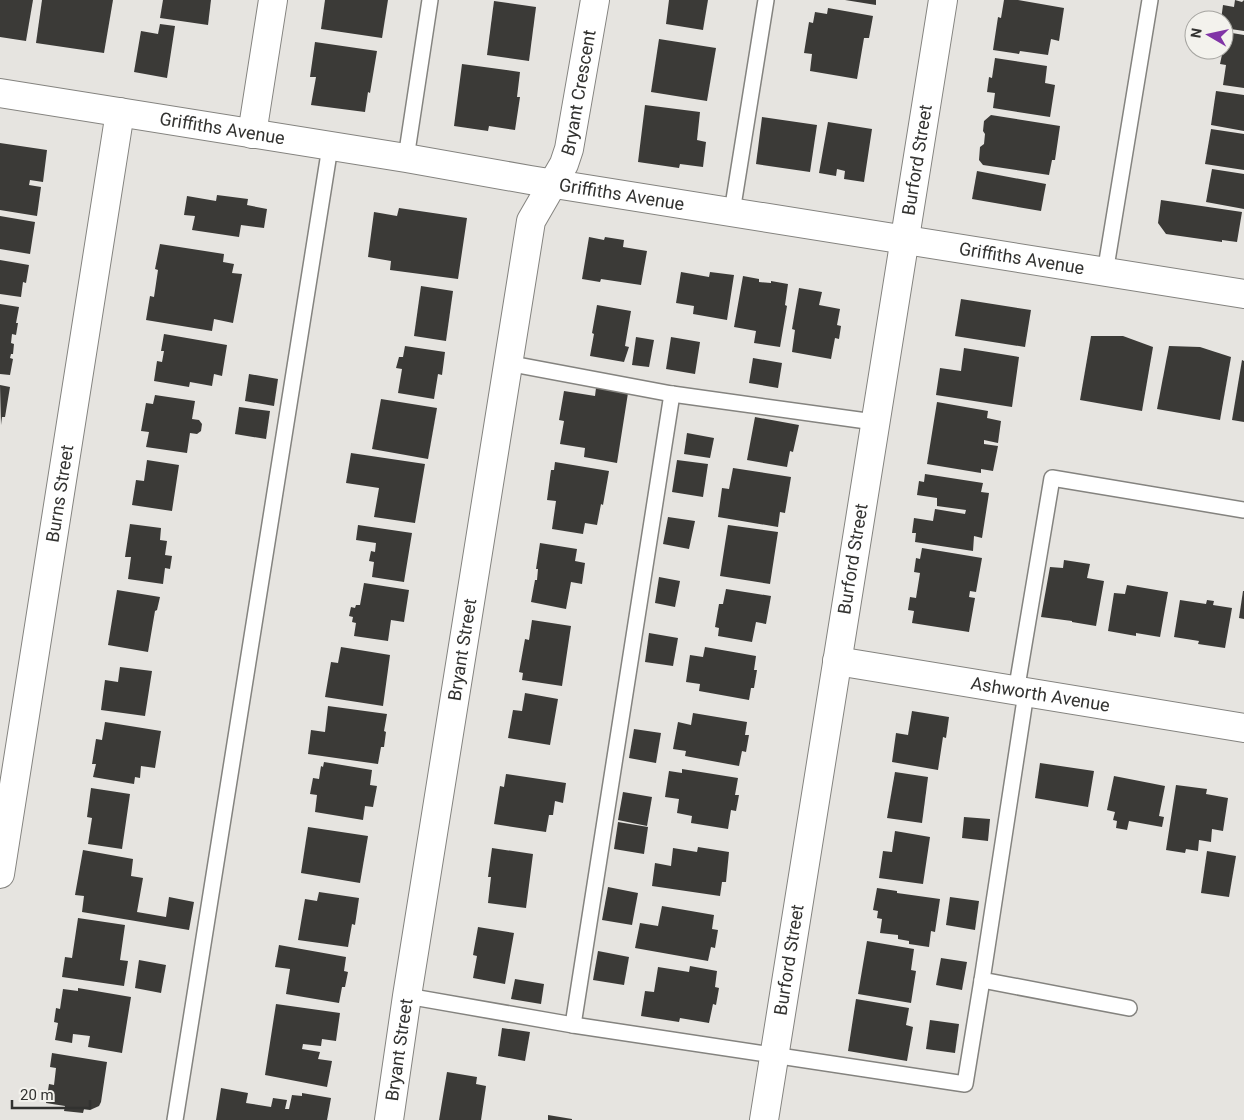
<svg xmlns="http://www.w3.org/2000/svg" width="1244" height="1120" viewBox="0 0 1244 1120" font-family="Roboto,sans-serif">
	<rect width="100%" height="100%" fill="#e6e4e0"/>
	<g fill="#3b3a37">
		<polygon points="0,0 33,0 26,41 0,37"/>
		<polygon points="42,0 113,0 104,53 36,43"/>
		<polygon points="163,0 211,0 208,25 160,18"/>
		<polygon points="325,0 388,0 382,38 321,29"/>
		<polygon points="669,0 708,0 703,30 666,24"/>
		<polygon points="845,0 876,0 876,5"/>
		<polygon points="1004,0 1018,0 1064,8 1059,41 1051,39 1048,55 1020,51 1019,54 993,50 998,17 1001,18"/>
		<polygon points="1235,0 1242,2 1244,0 1244,31 1224,28 1224,20 1221,20 1223,5 1234,7"/>
		<polygon points="494,1 536,7 529,61 487,55"/>
		<polygon points="828,8 873,16 869,38 864,38 857,79 810,71 812,54 804,53 809,22 813,23 815,12 827,14"/>
		<polygon points="160,24 175,26 167,78 134,72 141,31 158,34"/>
		<polygon points="1226,32 1244,35 1244,88 1223,85 1226,65 1220,64 1223,50 1224,50"/>
		<polygon points="659,39 716,48 707,101 651,92"/>
		<polygon points="315,42 377,51 370,93 368,92 365,112 311,105 316,77 310,77"/>
		<polygon points="995,58 1047,66 1045,83 1055,85 1050,117 993,108 995,93 987,92 989,77 992,78"/>
		<polygon points="462,64 520,72 517,97 520,97 515,130 489,126 488,131 454,126"/>
		<polygon points="1216,91 1244,95 1244,131 1211,125"/>
		<polygon points="645,105 700,112 697,140 706,142 703,167 680,164 679,168 638,162"/>
		<polygon points="991,115 1060,126 1055,160 1052,160 1049,175 983,165 979,160 980,147 984,144 985,134 983,131 984,121"/>
		<polygon points="762,117 817,125 810,172 756,164"/>
		<polygon points="828,122 872,129 864,182 844,179 845,171 837,169 836,176 819,173"/>
		<polygon points="1211,129 1244,134 1244,170 1205,164"/>
		<polygon points="0,143 47,150 43,182 30,180 29,185 41,187 37,216 0,210"/>
		<polygon points="1212,169 1244,174 1244,209 1206,202"/>
		<polygon points="977,171 1046,184 1041,211 972,199"/>
		<polygon points="217,195 248,199 247,205 267,209 264,228 241,225 239,237 192,230 195,216 184,215 187,196 216,201"/>
		<polygon points="1161,200 1242,212 1237,242 1222,240 1222,242 1166,234 1158,223"/>
		<polygon points="399,208 467,218 458,279 390,270 391,261 368,257 374,212 397,216"/>
		<polygon points="0,216 35,222 30,254 0,249"/>
		<polygon points="589,237 604,240 605,237 624,240 623,247 647,251 641,285 601,279 600,282 582,279"/>
		<polygon points="160,244 224,254 223,262 234,264 232,273 242,274 233,323 214,319 212,331 146,320 150,296 154,297 158,270 155,269"/>
		<polygon points="0,260 29,265 26,283 23,282 21,297 0,294"/>
		<polygon points="681,272 709,277 710,272 734,275 727,320 693,314 694,306 676,303"/>
		<polygon points="743,276 759,279 759,282 771,283 771,281 788,284 785,305 787,306 780,347 754,343 756,331 734,327"/>
		<polygon points="421,286 453,291 446,341 414,336"/>
		<polygon points="799,288 822,292 819,305 840,309 837,325 841,326 839,339 835,338 831,359 792,352 795,330 792,329"/>
		<polygon points="961,299 1031,310 1025,347 955,336"/>
		<polygon points="0,304 19,307 16,323 18,323 16,335 12,334 11,343 14,344 13,354 11,354 10,358 13,359 10,375 0,374"/>
		<polygon points="597,305 631,311 625,346 629,347 624,362 590,356 594,334 592,333"/>
		<polygon points="164,334 227,345 222,376 214,374 212,386 190,382 189,387 154,381 157,361 162,362 164,351 161,351"/>
		<polygon points="1091,336 1123,336 1153,347 1142,411 1080,400"/>
		<polygon points="636,337 654,340 649,367 632,365"/>
		<polygon points="671,337 700,342 695,374 666,369"/>
		<polygon points="405,346 445,352 442,375 438,374 434,399 398,393 402,369 396,368 399,357 403,357"/>
		<polygon points="1169,346 1200,347 1231,357 1220,420 1157,409"/>
		<polygon points="964,348 1019,357 1012,407 936,395 940,368 961,371"/>
		<polygon points="753,358 782,363 778,388 749,383"/>
		<polygon points="1242,360 1244,361 1244,422 1232,420"/>
		<polygon points="249,374 278,379 274,406 245,401"/>
		<polygon points="0,385 10,387 5,417 2,417 1,425"/>
		<polygon points="596,388 628,393 617,463 584,457 585,448 560,444 564,421 559,420 564,391 595,396"/>
		<polygon points="155,395 195,401 192,419 199,420 202,424 201,431 197,434 190,433 187,453 146,447 149,432 141,431 146,403 153,404"/>
		<polygon points="381,399 437,408 428,459 372,449"/>
		<polygon points="937,402 988,411 987,418 1001,421 998,443 984,440 984,444 998,446 993,471 981,469 981,473 927,464"/>
		<polygon points="239,407 270,411 266,439 235,434"/>
		<polygon points="755,417 799,425 793,452 790,451 787,467 747,460"/>
		<polygon points="687,433 714,438 710,458 684,454"/>
		<polygon points="351,453 425,464 415,523 374,517 379,488 346,483"/>
		<polygon points="147,460 179,465 172,511 132,505 136,480 144,481"/>
		<polygon points="677,460 708,464 703,497 672,492"/>
		<polygon points="555,462 609,471 603,505 601,504 597,525 585,523 583,534 552,529 556,501 547,500 551,470 554,470"/>
		<polygon points="733,468 791,477 785,513 780,512 778,527 718,517 722,488 729,489"/>
		<polygon points="925,474 983,483 981,492 989,493 982,538 974,536 973,551 915,542 916,533 912,533 914,518 933,521 935,509 965,514 966,510 937,506 937,498 917,495 919,481 924,482"/>
		<polygon points="668,517 695,521 689,549 663,544"/>
		<polygon points="130,524 161,528 160,540 167,541 165,555 172,556 170,569 165,568 163,584 128,579 131,557 125,557"/>
		<polygon points="358,525 412,533 404,582 372,577 374,562 369,561 371,551 375,552 376,543 356,540"/>
		<polygon points="728,525 778,532 770,584 720,576"/>
		<polygon points="540,543 577,549 575,561 585,563 582,584 571,582 566,609 531,602 535,580 537,580 538,569 536,569"/>
		<polygon points="922,548 982,558 976,592 970,591 969,597 975,598 969,632 912,623 914,611 908,610 910,597 916,598 920,573 914,572 916,558 920,559"/>
		<polygon points="1064,560 1090,564 1087,578 1104,581 1096,626 1072,622 1072,621 1041,617 1050,567 1063,568"/>
		<polygon points="659,577 680,581 675,607 655,603"/>
		<polygon points="364,583 409,590 404,622 391,620 388,641 354,636 356,623 352,622 353,617 349,616 351,607 355,608 356,605 360,605"/>
		<polygon points="1127,585 1168,592 1160,637 1136,633 1136,636 1108,631 1114,593 1125,594"/>
		<polygon points="726,589 771,596 766,624 756,622 752,642 718,636 719,628 715,627 719,604 723,604"/>
		<polygon points="117,590 160,597 157,610 155,611 148,652 108,645"/>
		<polygon points="1243,591 1244,591 1244,619 1239,618"/>
		<polygon points="1180,600 1206,604 1207,600 1214,601 1213,605 1232,608 1225,648 1198,644 1199,641 1174,637"/>
		<polygon points="532,620 571,626 562,686 522,680 523,673 519,672 525,639 529,640"/>
		<polygon points="649,633 678,638 673,666 645,662"/>
		<polygon points="341,647 390,655 383,706 325,697 331,662 338,663"/>
		<polygon points="705,647 756,656 754,670 757,670 754,688 751,688 749,700 699,691 700,684 686,682 690,655 703,657"/>
		<polygon points="120,667 152,671 145,716 101,710 105,680 118,682"/>
		<polygon points="525,693 558,699 550,745 508,738 513,710 522,711"/>
		<polygon points="328,706 387,714 384,731 386,732 384,747 381,747 378,764 308,754 311,730 325,732"/>
		<polygon points="912,711 949,717 946,738 943,737 938,770 892,762 896,733 908,735"/>
		<polygon points="693,713 747,722 745,735 749,735 746,752 742,751 739,766 685,756 686,751 673,749 678,722 691,725"/>
		<polygon points="105,722 161,731 155,768 141,766 140,778 135,777 134,784 93,777 96,764 92,764 96,739 102,740"/>
		<polygon points="634,729 661,733 656,763 629,758"/>
		<polygon points="324,762 372,770 370,785 377,786 373,807 365,806 363,820 315,812 317,795 310,794 313,778 319,779 321,766 323,767"/>
		<polygon points="1040,763 1094,771 1088,807 1035,798"/>
		<polygon points="682,769 738,778 735,795 739,795 736,811 731,810 728,829 691,823 692,816 677,813 679,799 665,797 669,771 682,773"/>
		<polygon points="895,772 928,777 922,823 887,818"/>
		<polygon points="506,774 566,783 563,803 555,801 553,815 549,815 546,832 494,824 500,786 504,787"/>
		<polygon points="1114,776 1165,786 1159,816 1164,817 1162,827 1129,821 1127,830 1116,828 1117,821 1113,820 1115,812 1107,810"/>
		<polygon points="1176,785 1207,789 1206,794 1228,798 1223,831 1212,829 1211,842 1199,840 1198,851 1186,849 1185,853 1166,850"/>
		<polygon points="91,788 130,794 122,849 88,844 92,818 87,817"/>
		<polygon points="623,792 652,797 647,826 618,820"/>
		<polygon points="964,817 990,819 988,841 962,838"/>
		<polygon points="618,822 648,827 644,854 614,849"/>
		<polygon points="308,827 368,836 360,883 301,873"/>
		<polygon points="895,831 930,837 923,884 879,878 883,851 892,852"/>
		<polygon points="698,847 729,852 726,882 722,882 720,896 652,886 655,863 671,866 673,848 697,852"/>
		<polygon points="492,848 533,854 526,908 488,903 491,877 488,877"/>
		<polygon points="83,850 133,859 131,876 143,878 137,912 166,917 169,897 194,902 189,930 82,912 84,896 75,895"/>
		<polygon points="1207,851 1236,856 1229,897 1201,893"/>
		<polygon points="608,887 638,893 632,925 602,920"/>
		<polygon points="877,888 897,891 897,893 940,899 935,932 931,931 929,947 909,944 909,941 898,939 898,935 880,933 882,919 877,918 878,911 873,910"/>
		<polygon points="319,892 359,898 355,925 352,924 348,947 298,940 305,899 317,901"/>
		<polygon points="950,897 979,901 975,930 946,925"/>
		<polygon points="662,906 714,915 712,929 718,930 715,948 711,947 708,961 635,948 640,923 658,926"/>
		<polygon points="78,918 125,925 120,960 128,961 124,986 62,977 65,957 72,958"/>
		<polygon points="478,927 514,933 505,984 473,978 477,956 473,955"/>
		<polygon points="867,941 914,949 911,970 916,971 911,1003 858,994"/>
		<polygon points="279,945 346,957 344,971 348,972 345,987 342,987 339,1003 286,994 290,969 275,967"/>
		<polygon points="598,951 629,957 624,985 593,980"/>
		<polygon points="941,958 967,962 962,990 936,985"/>
		<polygon points="139,960 166,965 161,993 135,988"/>
		<polygon points="690,966 717,971 715,987 719,988 716,1005 713,1004 709,1023 680,1018 679,1022 641,1016 645,991 654,992 658,967 689,972"/>
		<polygon points="515,979 544,984 541,1004 511,999"/>
		<polygon points="78,988 131,997 122,1053 88,1047 90,1036 73,1034 72,1043 55,1040 58,1023 54,1022 56,1008 60,1009 63,989 78,991"/>
		<polygon points="856,999 909,1008 906,1025 913,1027 907,1061 848,1051"/>
		<polygon points="276,1004 340,1013 336,1041 322,1039 321,1046 303,1044 302,1049 320,1052 318,1059 332,1061 327,1087 265,1075"/>
		<polygon points="930,1020 959,1024 955,1053 926,1049"/>
		<polygon points="502,1028 530,1032 525,1061 498,1056"/>
		<polygon points="52,1053 107,1062 101,1102 99,1106 90,1110 84,1109 83,1113 64,1111 65,1106 46,1103 49,1084 54,1085 56,1068 50,1067"/>
		<polygon points="447,1072 477,1077 476,1084 486,1086 481,1120 439,1120"/>
		<polygon points="221,1088 248,1093 246,1103 271,1107 273,1098 287,1100 285,1109 289,1109 292,1095 302,1096 302,1093 331,1098 327,1120 216,1120"/>
		<polygon points="548,1115 572,1119 572,1120 548,1120"/>
	</g>
	<g fill="none" stroke-linecap="round" stroke-linejoin="round">
		<g stroke="#84837f" stroke-width="18">
			<g id="service">
				<polyline points="406,158 430,0"/>
				<polyline points="732,212 766,0"/>
				<polyline points="1105,273 1150,0"/>
				<polyline points="507,363 672,394 874,422"/>
				<polyline points="1016,692 1052,478 1244,510"/>
				<polyline points="1026,693 982,980 1129,1008"/>
				<polyline points="407,996 573,1025 965,1084 982,980"/>
				<polyline points="573,1025 672,394"/>
				<polyline points="175,1120 330,147"/>
			</g>
		</g>
		<g stroke="#84837f" stroke-width="30">
			<g id="minor">
				<path id="s1" d="M0,93l406,65 124,22 714,114"/>
				<polyline points="252,134 273,0"/>
				<path id="s2" d="M837,661l407,67"/>
				<path id="s3" d="M0,874l120,-762"/>
				<path id="s4" d="M389,1120l18,-124 124,-775 33,-57 5,-15 26,-149"/>
				<path id="s5" d="M764,1120c58,-374 119,-747 179,-1120"/>
			</g>
		</g>
		<use href="#service" stroke="#fff" stroke-width="15"/>
		<use href="#minor" stroke="#fff" stroke-width="28"/>
	</g>
	<g text-anchor="middle" stroke-width="5" stroke-linejoin="round" paint-order="stroke">
		<g font-size="18" fill="#323230" stroke="#f3f2ed">
			<text dy="6" stroke="none"><textPath href="#s4" startOffset="1049">Bryant Crescent</textPath></text>
			<text dy="6" stroke="none"><textPath href="#s1" startOffset="225">Griffiths Avenue</textPath></text>
			<text dy="6" stroke="none"><textPath href="#s5" startOffset="972">Burford Street</textPath></text>
			<text dy="6" stroke="none"><textPath href="#s1" startOffset="630">Griffiths Avenue</textPath></text>
			<text dy="6" stroke="none"><textPath href="#s1" startOffset="1035">Griffiths Avenue</textPath></text>
			<text dy="6" stroke="none"><textPath href="#s3" startOffset="385">Burns Street</textPath></text>
			<text dy="6" stroke="none"><textPath href="#s5" startOffset="568">Burford Street</textPath></text>
			<text dy="6" stroke="none"><textPath href="#s4" startOffset="476">Bryant Street</textPath></text>
			<text dy="6" stroke="none"><textPath href="#s2" startOffset="206">Ashworth Avenue</textPath></text>
			<text dy="6" stroke="none"><textPath href="#s5" startOffset="162">Burford Street</textPath></text>
			<text dy="6" stroke="none"><textPath href="#s4" startOffset="71">Bryant Street</textPath></text>
		</g>
	</g>
	<g transform="translate(1209 35) rotate(279)"><circle r="24" fill="#f3f2ed" stroke="#a6a5a1"/>
	<path d="M0-4L9 19L0 12L-9 19Z" fill="#8034a6"/>
	<text y="-8" font-size="14" font-weight="bold" text-anchor="middle" fill="#323230">N</text>
	</g>
	<path d="M12 1100v8h78v-8" fill="none" stroke="#323230" stroke-width="2.5"/>
	<text x="20" y="1100" font-size="15" fill="#323230" stroke="#f3f2ed" stroke-width="4" paint-order="stroke">20 m</text>
</svg>
